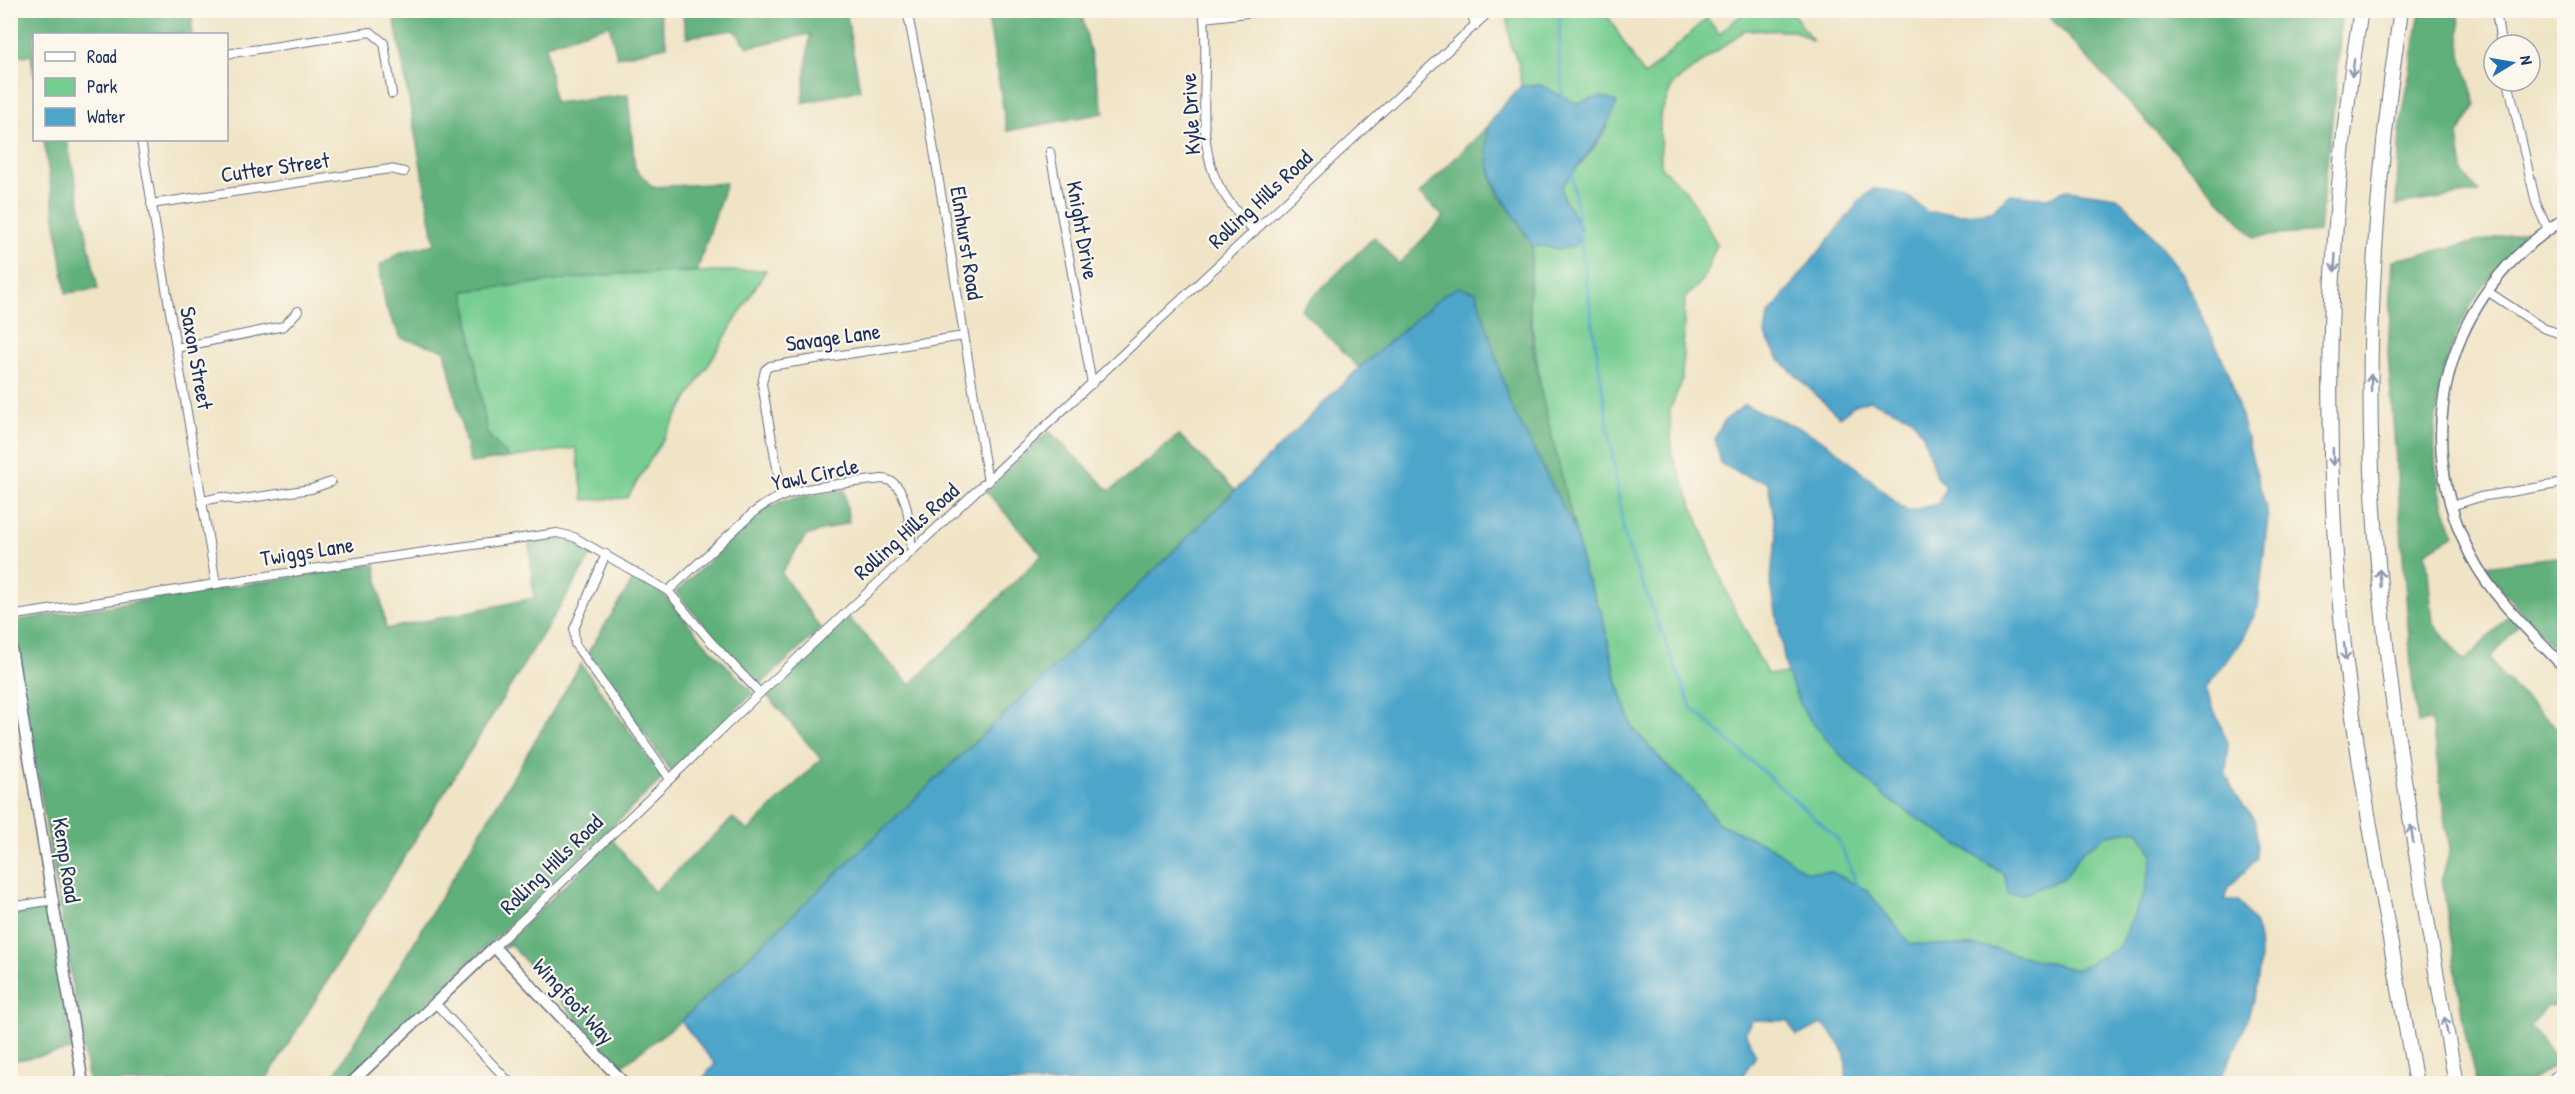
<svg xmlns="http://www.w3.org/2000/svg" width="2575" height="1094" viewBox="0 0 2575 1094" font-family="'Patrick Hand',sans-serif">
	<rect width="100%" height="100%" fill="#fbf7ec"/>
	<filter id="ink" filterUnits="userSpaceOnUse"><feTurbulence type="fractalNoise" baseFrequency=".0167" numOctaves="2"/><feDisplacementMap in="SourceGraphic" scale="12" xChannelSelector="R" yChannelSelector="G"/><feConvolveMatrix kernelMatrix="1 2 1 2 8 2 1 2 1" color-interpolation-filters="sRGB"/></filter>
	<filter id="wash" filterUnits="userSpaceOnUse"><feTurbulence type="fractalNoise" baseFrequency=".008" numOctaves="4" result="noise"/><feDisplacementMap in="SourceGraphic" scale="24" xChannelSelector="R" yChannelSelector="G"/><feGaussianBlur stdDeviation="1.35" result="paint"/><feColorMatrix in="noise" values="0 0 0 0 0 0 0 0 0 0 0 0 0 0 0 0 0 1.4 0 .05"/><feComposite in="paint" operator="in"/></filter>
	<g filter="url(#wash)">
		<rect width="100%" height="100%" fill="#f0e4c6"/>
		<g fill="#76cd91" stroke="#487e78" stroke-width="1.5">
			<polygon points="1506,11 1605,11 1644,76 1707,18 1719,34 1746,11 1791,11 1813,41 1795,31 1745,30 1673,84 1660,116 1661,167 1688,193 1717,244 1703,280 1685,298 1682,381 1670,409 1671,452 1729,598 1767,674 1787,674 1805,714 1886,798 2005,875 2008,894 2064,878 2082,852 2107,835 2138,830 2153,853 2144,895 2118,948 2076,970 1987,947 1910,944 1832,872 1805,871 1771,847 1718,823 1693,790 1661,760 1633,728 1617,682 1602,614 1584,572 1542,397 1529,303 1532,246 1543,245 1561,250 1572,210 1564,199 1560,188 1595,147 1607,127 1602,97 1576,103 1540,85 1521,86 1519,65 1511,46"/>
			<polygon points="766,270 627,498 584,500 576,448 509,458 487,434 464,291 616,274"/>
		</g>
		<g fill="#60b07b" stroke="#3e706c" stroke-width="1.5">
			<polygon points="11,10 192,11 192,34 34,34 34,76 31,55 11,57"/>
			<polygon points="393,11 659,11 667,46 617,57 609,25 546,45 554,103 628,95 635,168 652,187 726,183 697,271 616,274 464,291 487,434 509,458 470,463 445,350 401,338 386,308 379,266 401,252 435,244"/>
			<polygon points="682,11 846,11 860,90 802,103 810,34 748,47 734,30 687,37"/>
			<polygon points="987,11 1081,11 1104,113 1007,131"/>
			<polygon points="2044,11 2341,11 2338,68 2319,232 2254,237"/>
			<polygon points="2420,11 2459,11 2461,55 2476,105 2458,134 2463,173 2479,192 2396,205 2400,132"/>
			<polygon points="1487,127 1487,150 1492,179 1500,197 1519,220 1532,246 1529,303 1534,353 1542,397 1575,530 1510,404 1476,292 1445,294 1359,368 1301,309 1374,237 1399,264 1444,217 1419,194"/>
			<polygon points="44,140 67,140 98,289 66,293"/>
			<path d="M2528,231c0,14 -39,45 -48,59 -45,71 -62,166 -25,245l-29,17 7,71 31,39 45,-47 9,10 -27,32 10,18 63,59v269l-18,4 -16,20 30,36 -33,20h-51l-12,-56 -22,-149 8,-28 -19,-130 -13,3 -6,-45 -24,-325 5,-93z"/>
			<polygon points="1049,431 1110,491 1179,435 1235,490 1109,615 681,1021 620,1067 510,944 503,949 502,947 612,839 654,892 733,818 748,831 821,759 766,694 848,617 910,685 1042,555 986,491"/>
			<polygon points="844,490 849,522 806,536 781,573 821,629 760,685 715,638 676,592 766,508 787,499"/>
			<polygon points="557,538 571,541 593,553 264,1083 89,1083 12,621 375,564 386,629 534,598 529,542"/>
			<polygon points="2564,556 2564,660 2495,582 2484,566"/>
			<polygon points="635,577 664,595 706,644 753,693 671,771 587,654"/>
			<polygon points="581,664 663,778 343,1083 329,1084"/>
			<polygon points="49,905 72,1050 11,1061 11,912"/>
		</g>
		<g fill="#4da6ca" stroke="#346a94" stroke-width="1.5">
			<path d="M1540,85l36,18 26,-6 15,5c-14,39 -33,54 -56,86l3,11 17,29 -5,18c-20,6 -25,-2 -44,0 -18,-36 -46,-59 -45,-103 0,-6 -1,-13 2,-18 8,-14 21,-27 32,-39z"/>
			<path d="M1873,189l16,1 20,7 18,15 37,2 28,-3 18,-17 37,4 20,-8 50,7 27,27 38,49 47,100 39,143 -10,91 -16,33 -37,49 23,54 -2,31 8,19 22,29 1,37 -29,29 -4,12h14c5,8 15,18 18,28 15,45 -16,117 -39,155h-373c6,-28 -1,-39 -22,-59l-25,12 -9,-15 -36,-1 -7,12 11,24 -19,27h-1038l16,-19 -34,-43 428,-406 250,-247 86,-74 14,-7 17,5 34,112 65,126 9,42 18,42 15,68 16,46 28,32 32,30 25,33 53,24 34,24 27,1 35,18 43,54 77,3 89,23 42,-22 26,-53 9,-41 -15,-24 -31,5 -25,17 -18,26 -40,16h-16l-3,-19 -119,-77 -43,-40 -38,-44 -18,-40 -17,-95 7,-41 -9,-56 -20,-5 -27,-13 -6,-26 9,-17 21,-16c27,13 59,22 84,40 28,19 51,46 78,66l31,-7 8,-17 -10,-10 -13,-43 -12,-17 -42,-17 -14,5 -16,12 -60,-58 -14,-24 3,-20 92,-114z"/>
		</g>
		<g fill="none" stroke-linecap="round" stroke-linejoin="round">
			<g stroke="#4da6ca" stroke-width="3">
				<polyline points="1560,10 1559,57 1563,98"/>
				<polyline points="1572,170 1578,223"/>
				<polyline points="1579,232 1625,539 1691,707 1837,838 1859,888"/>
			</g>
		</g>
	</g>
	<g filter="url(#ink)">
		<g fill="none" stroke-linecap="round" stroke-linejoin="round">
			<g stroke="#666e82" stroke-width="10">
				<g id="street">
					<polyline points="907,10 929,120 988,482"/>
					<path d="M1203,10c8,53 -8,116 11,165 9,22 25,39 40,57"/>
					<polyline points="1471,10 1475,26"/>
					<polyline points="2496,10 2501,45"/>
					<polyline points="1204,18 1273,10"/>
					<polyline points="226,54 371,32 384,43 392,94"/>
					<polyline points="2508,81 2536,203 2548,230"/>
					<polyline points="141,140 216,584"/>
					<polyline points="1050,152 1092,384"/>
					<polyline points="151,204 390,169 404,172"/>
					<polyline points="2487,291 2543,328 2564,335"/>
					<polyline points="176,348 284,326 298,311"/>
					<polyline points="782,496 762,384 765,370 770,366 964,336"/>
					<polyline points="203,501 221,497 237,500 311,489 331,482"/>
					<polyline points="2451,506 2480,497 2564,483"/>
					<polyline points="606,554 574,629 575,644 670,779"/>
					<path d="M668,591l86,-79c33,-27 85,-27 127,-33 29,0 28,49 31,71"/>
					<polyline points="10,616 383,558 557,533 574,537 668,591 710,641 760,693"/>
					<polyline points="10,907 54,900"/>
					<polyline points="494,947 760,693 1491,10"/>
					<polyline points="435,1003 511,1084"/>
					<polyline points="2547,1084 2564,1068"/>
				</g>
			</g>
			<g stroke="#666e82" stroke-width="13">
				<g id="secondary">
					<path d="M2564,219c-117,74 -156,214 -93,337 22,42 61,78 93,111"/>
					<polyline points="10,642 83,1084"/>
					<polyline points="350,1084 494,947 625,1084"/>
				</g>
			</g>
			<g stroke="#666e82" stroke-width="16">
				<g id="highway">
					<path d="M2361,10c-35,211 -40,433 -16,645 17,144 46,286 71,429"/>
					<path d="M2401,10c-23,152 -35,307 -29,461 9,206 48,409 84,613"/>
				</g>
			</g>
			<use href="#street" stroke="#fff" stroke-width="8"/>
			<use href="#secondary" stroke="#fff" stroke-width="10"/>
			<use href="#highway" stroke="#fff" stroke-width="14"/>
		</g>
		<defs><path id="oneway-shaft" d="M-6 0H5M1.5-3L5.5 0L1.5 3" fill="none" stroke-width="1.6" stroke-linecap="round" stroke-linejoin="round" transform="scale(1.5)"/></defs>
		<g stroke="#8d97ae">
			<use href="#oneway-shaft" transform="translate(2353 68) rotate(98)"/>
			<use href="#oneway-shaft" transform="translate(2335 263) rotate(93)"/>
			<use href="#oneway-shaft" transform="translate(2371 383) rotate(-90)"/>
			<use href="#oneway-shaft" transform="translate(2333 457) rotate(89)"/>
			<use href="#oneway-shaft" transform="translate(2380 578) rotate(-95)"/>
			<use href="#oneway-shaft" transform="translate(2345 652) rotate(84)"/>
			<use href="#oneway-shaft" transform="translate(2412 834) rotate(-99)"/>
			<use href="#oneway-shaft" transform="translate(2446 1026) rotate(-100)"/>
		</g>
	</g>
	<g text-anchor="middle" stroke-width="4.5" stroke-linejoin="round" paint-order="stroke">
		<g font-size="22" fill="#1b2f5e" stroke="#fbf7ec">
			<text transform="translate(1190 114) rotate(-93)" y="8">Kyle Drive</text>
			<text transform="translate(275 167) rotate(-8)" y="8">Cutter Street</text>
			<text transform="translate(1260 199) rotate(-43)" y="8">Rolling Hills Road</text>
			<text transform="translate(1083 230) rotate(80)" y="8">Knight Drive</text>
			<text transform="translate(967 243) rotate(81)" y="8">Elmhurst Road</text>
			<text transform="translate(833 337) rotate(-8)" y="8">Savage Lane</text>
			<text transform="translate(197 358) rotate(80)" y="8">Saxon Street</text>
			<text transform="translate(815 474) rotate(-12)" y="8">Yawl Circle</text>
			<text transform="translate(906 531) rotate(-42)" y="8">Rolling Hills Road</text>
			<text transform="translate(307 551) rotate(-9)" y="8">Twiggs Lane</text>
			<text transform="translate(67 860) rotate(81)" y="8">Kemp Road</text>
			<text transform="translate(551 864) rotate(-44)" y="8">Rolling Hills Road</text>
			<text transform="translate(574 1001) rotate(47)" y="8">Wingfoot Way</text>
		</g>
	</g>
	<rect width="2575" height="1094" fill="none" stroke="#fbf7ec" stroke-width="36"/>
	<rect x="33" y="33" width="195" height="108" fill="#fbf7ec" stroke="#a1a7b3" stroke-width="1.5"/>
	<rect x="45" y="52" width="30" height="9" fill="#ffffff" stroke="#a1a7b3" stroke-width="1.5"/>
	<text x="87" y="63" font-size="18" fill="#1b2f5e">Road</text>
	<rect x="45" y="78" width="30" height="18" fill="#76cd91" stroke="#a1a7b3" stroke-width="1.5"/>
	<text x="87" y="93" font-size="18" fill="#1b2f5e">Park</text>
	<rect x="45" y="108" width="30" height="18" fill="#4da6ca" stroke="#a1a7b3" stroke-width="1.5"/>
	<text x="87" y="123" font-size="18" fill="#1b2f5e">Water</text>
	<g transform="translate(2512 63) rotate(79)"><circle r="28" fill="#fbf7ec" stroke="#a1a7b3" stroke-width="1.5"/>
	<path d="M0-4.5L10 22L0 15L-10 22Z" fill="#1f6fb2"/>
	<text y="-9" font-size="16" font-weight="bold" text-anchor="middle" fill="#1b2f5e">N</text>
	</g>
</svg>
